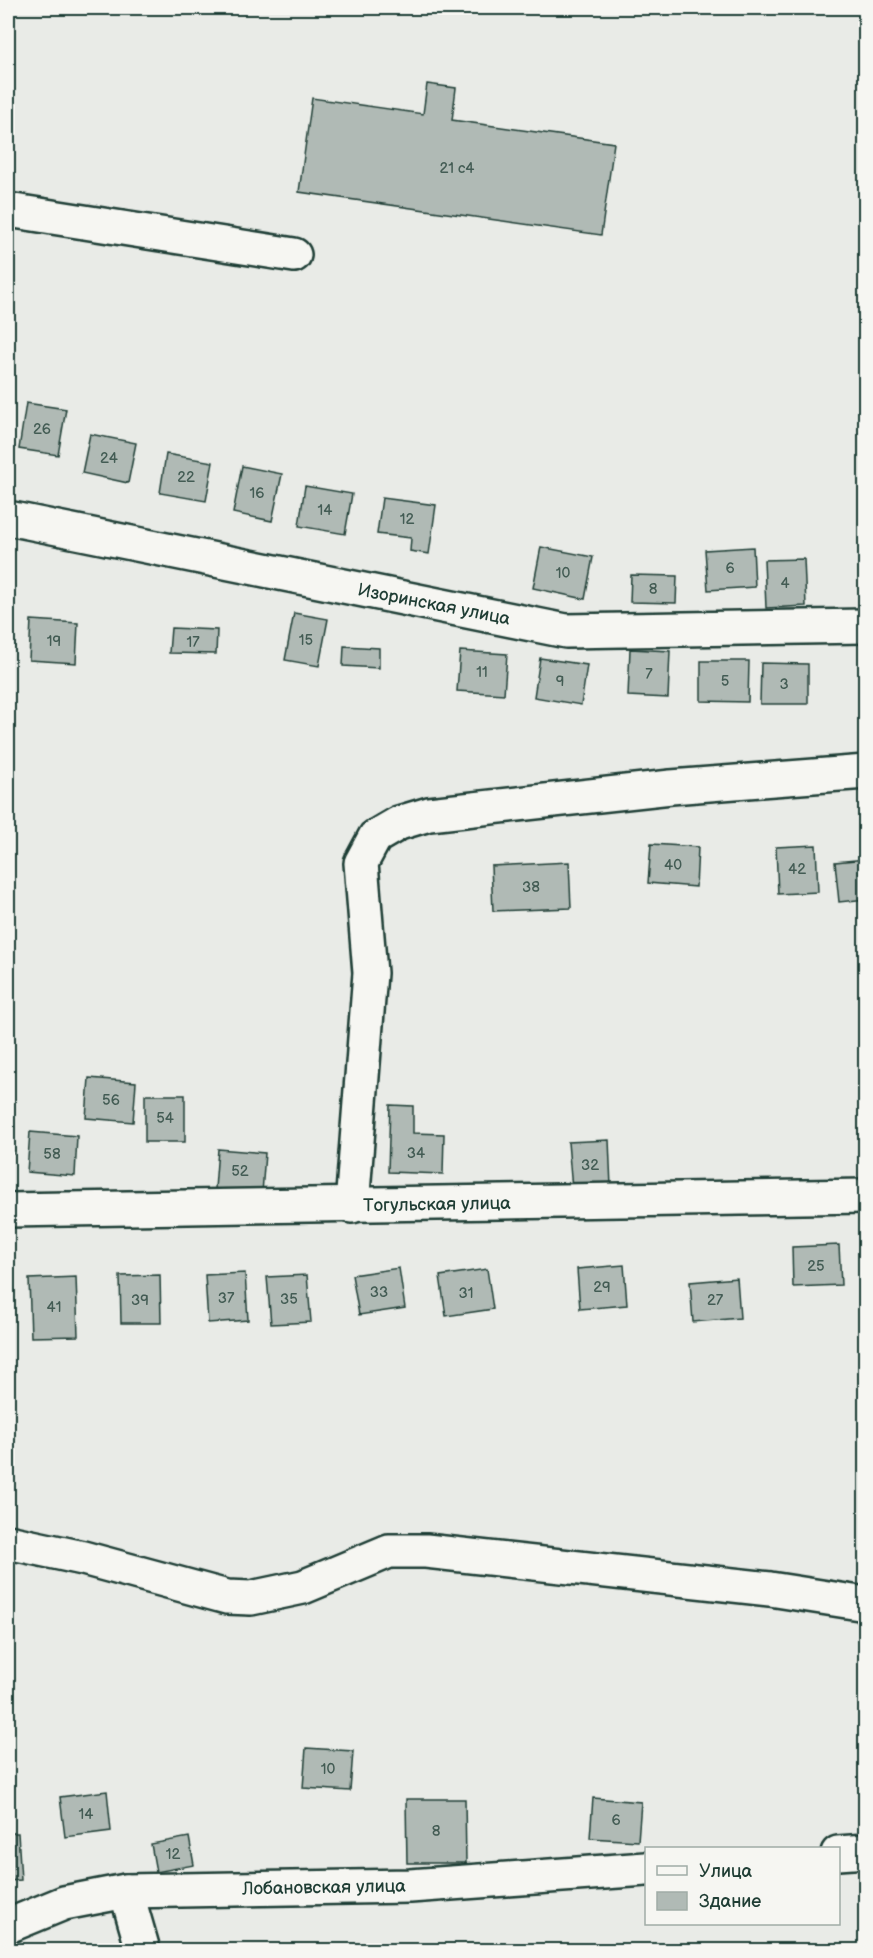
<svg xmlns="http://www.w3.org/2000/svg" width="873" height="1958" viewBox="0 0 873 1958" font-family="'Balsamiq Sans',sans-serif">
	<rect width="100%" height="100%" fill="#e9ebe7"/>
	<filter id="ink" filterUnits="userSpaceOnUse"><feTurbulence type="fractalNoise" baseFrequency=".0167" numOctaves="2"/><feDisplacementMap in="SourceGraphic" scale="12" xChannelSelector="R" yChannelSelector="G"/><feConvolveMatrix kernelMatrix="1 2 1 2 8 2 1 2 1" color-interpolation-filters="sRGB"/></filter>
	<g filter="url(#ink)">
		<g fill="#b0bab5" stroke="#1f3d34" stroke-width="1.5">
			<polygon points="427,84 456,88 452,120 614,143 601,235 299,192 312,98 423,114"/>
			<polygon points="26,403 66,409 58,455 19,449"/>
			<polygon points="90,434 136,443 128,483 82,473"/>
			<polygon points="166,454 213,462 206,501 160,493"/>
			<polygon points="242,466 282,474 272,521 233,513"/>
			<polygon points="305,486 352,494 345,534 299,526"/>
			<polygon points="382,498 436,505 429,554 410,551 411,538 377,534"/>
			<polygon points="541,547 593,557 585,599 533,588"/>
			<polygon points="753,547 755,587 708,590 705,550"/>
			<polygon points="804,559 806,606 766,608 764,560"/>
			<polygon points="631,575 677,576 676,603 630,602"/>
			<polygon points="294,613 328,619 319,666 285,660"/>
			<polygon points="31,620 78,623 76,663 29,660"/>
			<polygon points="171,628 217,630 216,654 169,653"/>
			<polygon points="344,646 379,648 379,668 343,666"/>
			<polygon points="630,649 670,651 668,698 628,696"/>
			<polygon points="460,651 507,654 504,694 457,691"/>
			<polygon points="540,658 587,665 581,705 534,697"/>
			<polygon points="701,661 749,661 748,702 701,701"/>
			<polygon points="761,663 808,664 808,704 760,704"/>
			<polygon points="651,844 698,847 696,887 648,883"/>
			<polygon points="816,845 818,892 778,894 776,847"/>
			<polygon points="866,859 866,899 839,902 835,862"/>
			<polygon points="569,862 571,908 493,911 491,866"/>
			<polygon points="89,1078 136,1082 133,1122 86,1118"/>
			<rect x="145" y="1095" width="40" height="47"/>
			<polygon points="390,1105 413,1106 413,1133 444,1134 443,1174 388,1172"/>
			<polygon points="8,1114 12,1114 13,1154 8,1154"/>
			<polygon points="30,1132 77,1136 75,1176 27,1172"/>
			<polygon points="609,1140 611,1187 572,1189 568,1142"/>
			<polygon points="218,1149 265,1153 262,1193 215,1189"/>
			<polygon points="839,1245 841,1285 793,1287 792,1247"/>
			<polygon points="624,1265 627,1305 580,1309 577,1269"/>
			<polygon points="399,1268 405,1308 359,1315 352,1275"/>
			<polygon points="487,1269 493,1309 446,1316 440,1276"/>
			<polygon points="245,1273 248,1320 208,1323 205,1275"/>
			<polygon points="160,1275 161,1323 121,1323 120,1276"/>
			<polygon points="307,1275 311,1322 271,1324 267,1277"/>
			<polygon points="76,1277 78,1336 31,1337 29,1279"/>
			<polygon points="737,1278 740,1318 693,1322 690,1282"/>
			<polygon points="306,1748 353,1751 350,1791 303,1788"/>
			<polygon points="107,1791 111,1831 65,1837 60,1797"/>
			<polygon points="593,1798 641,1802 638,1841 590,1838"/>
			<polygon points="406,1799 465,1799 466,1863 407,1863"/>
			<polygon points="8,1833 18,1833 21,1880 8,1881"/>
			<polygon points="189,1837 194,1865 156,1872 151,1844"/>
		</g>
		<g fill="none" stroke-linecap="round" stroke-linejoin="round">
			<g stroke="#1f3d34" stroke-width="38">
				<g id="minor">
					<polyline points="8,210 294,255"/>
					<polyline points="8,518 566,631 866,626"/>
					<polyline points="352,1206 370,973 361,863 375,837 399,823 429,814 671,787 866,772"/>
					<polyline points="8,1210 866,1196"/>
					<polyline points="8,1542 83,1558 227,1597 251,1598 303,1587 389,1551 426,1551 770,1589 866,1604"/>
					<polyline points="838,1853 866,1851"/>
					<polyline points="126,1891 143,1950"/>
					<polyline points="8,1926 64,1903 126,1891 410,1886 646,1869"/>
				</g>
			</g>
			<use href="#minor" stroke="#f6f6f2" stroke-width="33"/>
		</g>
	</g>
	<g text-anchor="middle" stroke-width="4.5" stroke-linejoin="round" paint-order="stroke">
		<g font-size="15" fill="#435c54">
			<text x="457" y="173">21 с4</text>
			<text x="42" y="434">26</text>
			<text x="109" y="463">24</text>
			<text x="186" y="482">22</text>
			<text x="257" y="498">16</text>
			<text x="325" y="515">14</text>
			<text x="407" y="524">12</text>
			<text x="730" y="573">6</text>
			<text x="563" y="578">10</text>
			<text x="785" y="588">4</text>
			<text x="653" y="594">8</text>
			<text x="306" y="645">15</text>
			<text x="54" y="646">19</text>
			<text x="193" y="647">17</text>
			<text x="482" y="677">11</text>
			<text x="649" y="679">7</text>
			<text x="560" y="686">9</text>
			<text x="725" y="686">5</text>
			<text x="784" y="689">3</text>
			<text x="673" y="870">40</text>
			<text x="797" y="874">42</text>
			<text x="531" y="892">38</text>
			<text x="111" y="1105">56</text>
			<text x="165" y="1123">54</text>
			<text x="416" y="1158">34</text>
			<text x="52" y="1159">58</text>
			<text x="590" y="1170">32</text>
			<text x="240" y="1176">52</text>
			<text x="816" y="1271">25</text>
			<text x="602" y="1292">29</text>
			<text x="379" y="1297">33</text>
			<text x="466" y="1298">31</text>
			<text x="226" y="1303">37</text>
			<text x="289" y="1304">35</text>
			<text x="140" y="1305">39</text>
			<text x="715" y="1305">27</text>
			<text x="54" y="1312">41</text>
			<text x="328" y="1774">10</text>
			<text x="86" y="1819">14</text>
			<text x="616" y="1825">6</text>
			<text x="436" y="1836">8</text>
			<text x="173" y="1859">12</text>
		</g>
		<g font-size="18" fill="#1f3d34" stroke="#f6f6f2">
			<text transform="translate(434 604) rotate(11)" y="6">Изоринская улица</text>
			<text transform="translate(437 1204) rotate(-1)" y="6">Тогульская улица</text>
			<text transform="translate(324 1887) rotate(-1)" y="6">Лобановская улица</text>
		</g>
	</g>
	<rect width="873" height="1958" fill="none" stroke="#f6f6f2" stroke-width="30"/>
	<rect x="15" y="15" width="843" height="1928" fill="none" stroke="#1f3d34" stroke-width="2" filter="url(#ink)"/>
	<rect x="645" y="1847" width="195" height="78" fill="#f6f6f2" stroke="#a0aca6" stroke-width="1.5"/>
	<rect x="657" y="1866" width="30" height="9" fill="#f6f6f2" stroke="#a0aca6" stroke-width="1.5"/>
	<text x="699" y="1877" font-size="18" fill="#1f3d34">Улица</text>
	<rect x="657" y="1892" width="30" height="18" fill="#b0bab5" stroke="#a0aca6" stroke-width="1.5"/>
	<text x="699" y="1907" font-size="18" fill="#1f3d34">Здание</text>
</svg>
